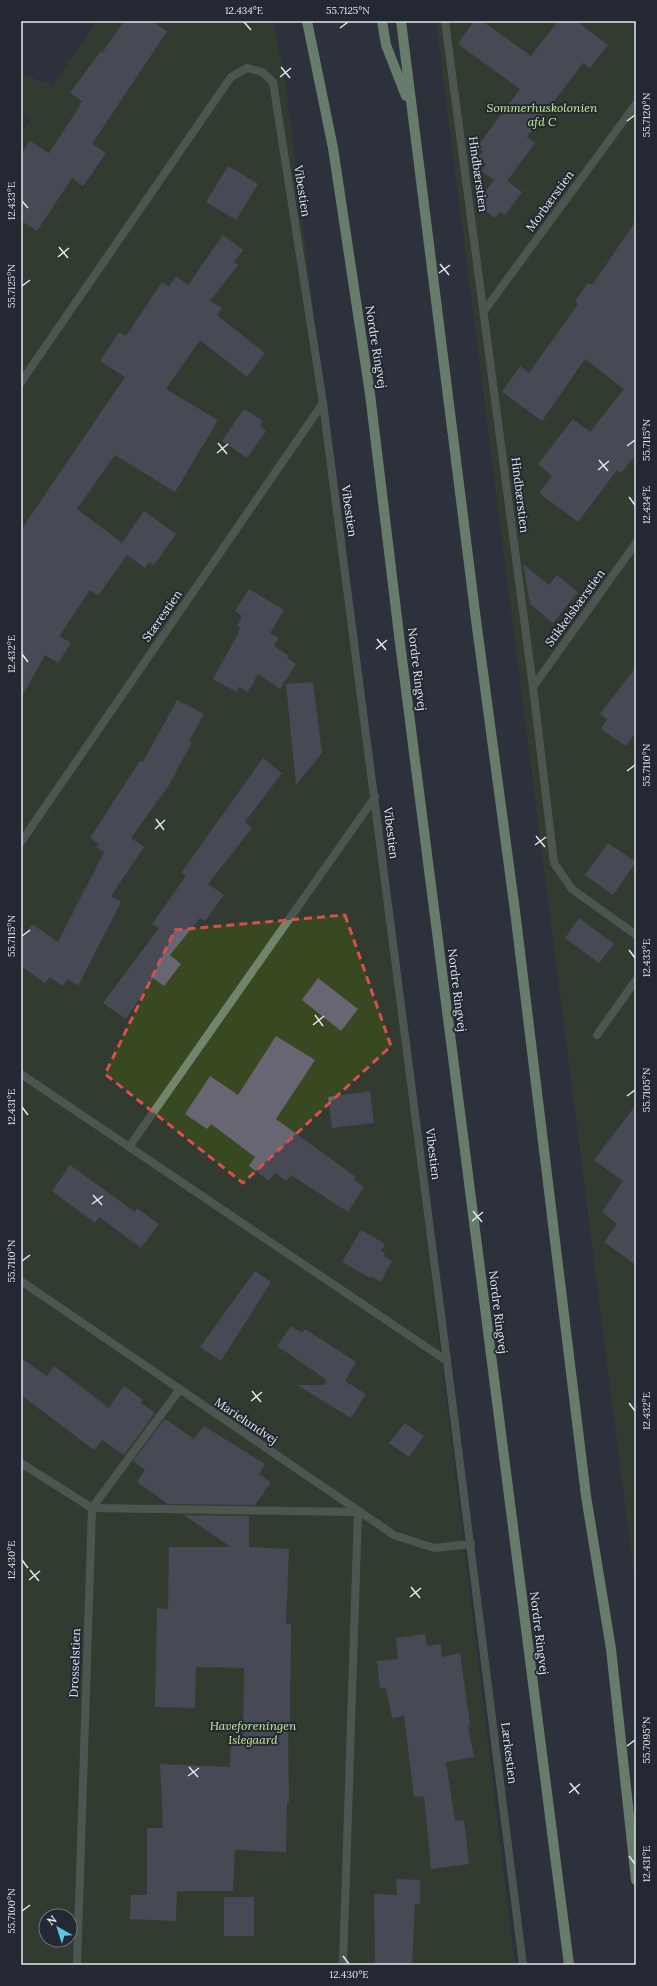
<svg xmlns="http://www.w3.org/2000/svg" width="657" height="1986" viewBox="0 0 657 1986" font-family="Lora,serif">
	<rect width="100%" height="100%" fill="#2d323c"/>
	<g fill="#384821" fill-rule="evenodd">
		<path d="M97,21h176l13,66 229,1878h-494v-1832l10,-14 -10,-6v-39l32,11zM46,1916h24v24h-24z"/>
		<polygon points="436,21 636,21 636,1590"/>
	</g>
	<g fill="#676672">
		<polygon points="124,21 151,21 167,31 92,144 106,153 83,186 72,178 37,231 21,221 21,154 30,141 49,153 80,106 79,105 82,101 70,93 100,52 102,53"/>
		<polygon points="474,21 482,21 531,56 558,21 576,21 608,45 590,68 583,63 527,137 535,143 507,181 522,192 505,215 500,212 495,218 476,204 494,180 481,171 486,164 477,158 483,151 477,147 520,89 458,44"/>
		<polygon points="228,166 258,184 236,220 206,202"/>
		<polygon points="636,221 636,454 621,473 617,470 578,522 539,493 552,476 538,464 573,419 590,432 624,389 585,359 542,421 502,392 520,366 529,373 578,304 575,301 588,283 592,285"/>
		<polygon points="223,235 243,250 234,262 238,265 210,301 222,308 217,315 265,353 247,377 200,340 166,389 218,420 175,492 115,455 77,509 122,543 144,511 176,534 154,565 149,562 145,568 127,555 98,596 90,590 59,636 71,643 58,663 45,655 21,698 21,530 125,377 100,361 119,332 126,336 162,282 169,287 176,276 188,285"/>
		<polygon points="244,409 263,421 260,426 266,431 247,458 222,441"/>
		<polygon points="523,564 549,585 557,575 578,592 553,623 530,604"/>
		<polygon points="249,589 284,610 270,633 279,638 274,646 289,656 287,658 296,664 280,689 258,674 248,692 239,687 236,692 213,679 238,634 240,628 237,626 242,616 235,611"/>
		<polygon points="636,667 636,732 626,746 601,729 607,719 600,714"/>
		<polygon points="313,682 322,753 296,785 286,684"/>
		<polygon points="177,700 204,714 189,741 192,742 169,785 131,838 144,847 111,896 121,902 78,986 68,979 63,986 50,977 45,983 21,966 21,940 32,924 58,942 104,852 96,847 99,844 90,838 140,761 143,762"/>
		<polygon points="263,758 282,773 245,822 252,828 208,884 224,895 205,921 200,918 170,955 181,964 164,986 153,978 126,1019 103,1003 159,928 152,924 186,876 181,873"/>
		<polygon points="608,843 636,862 613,895 585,875"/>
		<polygon points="579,918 614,944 599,963 565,938"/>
		<polygon points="318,978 358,1009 341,1031 302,1000"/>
		<polygon points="276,1036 315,1060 276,1119 356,1177 354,1180 364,1187 348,1212 291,1175 286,1181 275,1173 269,1181 249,1166 255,1157 211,1124 207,1129 185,1114 210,1076 238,1095"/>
		<polygon points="370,1091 374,1123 332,1128 328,1097"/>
		<polygon points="636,1105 636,1265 604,1242 617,1224 602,1212 623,1181 594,1160"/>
		<polygon points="70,1165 135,1212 137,1208 159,1224 141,1248 99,1217 95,1223 52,1191"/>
		<polygon points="361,1230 385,1244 381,1251 385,1253 384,1256 392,1261 381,1282 371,1276 370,1278 342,1262"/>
		<polygon points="255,1271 271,1282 221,1361 200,1347"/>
		<polygon points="291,1326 302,1333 305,1329 356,1362 345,1381 366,1394 351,1418 297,1385 324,1385 327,1380 277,1346"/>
		<polygon points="21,1358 47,1376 54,1366 109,1408 124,1386 143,1400 141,1403 155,1413 124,1455 102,1440 94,1450 21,1395"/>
		<polygon points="165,1419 194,1439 204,1426 265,1464 259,1474 271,1482 255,1505 168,1504 137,1482 145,1470 133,1461"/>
		<polygon points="405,1423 424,1436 409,1457 389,1443"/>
		<polygon points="184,1515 249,1516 249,1547 289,1549 286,1624 291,1624 290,1727 288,1727 289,1802 287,1802 286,1852 235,1850 233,1891 177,1891 176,1921 130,1919 131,1895 147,1895 147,1828 163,1828 160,1764 230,1767 231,1744 243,1744 244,1668 196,1667 195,1708 155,1707 157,1608 168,1609 169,1547 231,1547"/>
		<polygon points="425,1634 427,1646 441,1644 442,1657 460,1653 470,1725 468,1726 474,1757 446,1762 455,1821 464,1820 469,1864 431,1869 424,1796 414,1797 404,1716 392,1718 386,1688 380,1688 377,1661 398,1659 396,1638"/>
		<polygon points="396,1879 420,1880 420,1904 415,1904 412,1965 375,1965 374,1894 397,1895"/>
		<rect x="224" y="1897" width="30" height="39"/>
	</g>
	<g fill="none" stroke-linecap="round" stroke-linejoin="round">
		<g stroke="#72846c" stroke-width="8">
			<polyline points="445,21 533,687 554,863 572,889 636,935"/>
			<polyline points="484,311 636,104"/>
			<polyline points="533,687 636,543"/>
			<polyline points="597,1035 636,980"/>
			<polyline points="21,1074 447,1361 523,1965"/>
			<polyline points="129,1147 375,797"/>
			<polyline points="21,1463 92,1508 358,1512 343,1965"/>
		</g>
		<g stroke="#72846c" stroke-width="8">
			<polyline points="21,382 231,77 247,68 262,72 273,82 323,403 447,1361"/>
			<polyline points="21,842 323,403"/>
			<polyline points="21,1281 394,1535 434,1548 471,1544"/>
			<polyline points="77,1965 92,1508 180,1389"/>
		</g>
		<g stroke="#b0d7a4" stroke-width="10">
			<polyline points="307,21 333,148 370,394 400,643 569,1965"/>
			<polyline points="382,21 386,45 406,96"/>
			<polyline points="401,21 476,620 515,911 586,1496 611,1649 636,1880"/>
		</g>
	</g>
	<path d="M0 0H657V1986H0ZM345,915l46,131 -148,137 -138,-109 70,-144z" fill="#2d323c" fill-opacity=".55" fill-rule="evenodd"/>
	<path fill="none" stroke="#d94e4f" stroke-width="3" stroke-dasharray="8 5" stroke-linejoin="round" d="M345,915l46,131 -148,137 -138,-109 70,-144z"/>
	<path fill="none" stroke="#e3e7ed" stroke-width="1.5" d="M244,22l7,8M340,28l8,-6M281,67l9,11M280,77l11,-9M627,121l8,-6M22,201l6,7M59,247l9,11M58,257l11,-9M440,264l9,11M439,273l11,-8M22,286l8,-6M218,443l9,11M627,446l8,-6M217,453l11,-9M599,460l9,11M598,470l11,-9M629,497l6,8M377,639l9,11M376,649l11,-9M22,654l6,8M627,771l8,-6M156,819l8,11M155,829l10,-9M536,836l9,11M535,845l11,-8M22,936l8,-6M629,950l6,8M315,1015l8,11M313,1025l11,-9M627,1096l8,-6M22,1107l6,8M93,1195l9,10M92,1204l11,-8M473,1211l9,11M472,1221l11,-9M22,1261l8,-6M252,1391l9,11M251,1401l11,-9M629,1403l6,8M22,1560l6,8M30,1570l9,11M29,1580l11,-9M411,1587l9,11M410,1597l11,-9M627,1746l8,-6M189,1767l9,10M188,1776l11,-8M570,1783l9,11M569,1793l11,-9M629,1856l6,8M22,1911l8,-6M343,1956l6,8"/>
	<g text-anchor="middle" stroke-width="4" stroke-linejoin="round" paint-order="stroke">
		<g font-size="12" font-style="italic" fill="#c8f095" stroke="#232832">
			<text x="542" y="112">Sommerhuskolonien<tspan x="542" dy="14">afd C</tspan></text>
			<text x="253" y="1730">Haveforeningen<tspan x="253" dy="14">Islegaard</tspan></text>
		</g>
		<g font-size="12" fill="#e3e7ed" stroke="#232832">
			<text transform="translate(478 174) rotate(82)" y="4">Hindbærstien</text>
			<text transform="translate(302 191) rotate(81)" y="4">Vibestien</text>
			<text transform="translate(550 201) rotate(-54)" y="4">Morbærstien</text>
			<text transform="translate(376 347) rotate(81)" y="4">Nordre Ringvej</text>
			<text transform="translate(520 495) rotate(83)" y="4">Hindbærstien</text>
			<text transform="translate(349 511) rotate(82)" y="4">Vibestien</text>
			<text transform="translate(575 608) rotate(-54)" y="4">Stikkelsbærstien</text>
			<text transform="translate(162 616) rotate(-55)" y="4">Stærestien</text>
			<text transform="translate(417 669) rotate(83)" y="4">Nordre Ringvej</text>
			<text transform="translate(391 833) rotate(83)" y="4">Vibestien</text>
			<text transform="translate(457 990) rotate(83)" y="4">Nordre Ringvej</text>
			<text transform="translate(433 1154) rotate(83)" y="4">Vibestien</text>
			<text transform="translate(498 1312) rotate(83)" y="4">Nordre Ringvej</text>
			<text transform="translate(246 1421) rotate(34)" y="4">Marielundvej</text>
			<text transform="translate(539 1633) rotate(83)" y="4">Nordre Ringvej</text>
			<text transform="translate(75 1663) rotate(-88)" y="4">Drosselstien</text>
			<text transform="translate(509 1753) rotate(83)" y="4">Lærkestien</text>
		</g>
	</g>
	<rect width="657" height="1986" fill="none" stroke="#232832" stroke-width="44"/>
	<g transform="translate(58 1928) rotate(321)"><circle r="19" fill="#232832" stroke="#70747d"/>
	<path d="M0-3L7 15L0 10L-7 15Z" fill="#5ac8e5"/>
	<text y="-6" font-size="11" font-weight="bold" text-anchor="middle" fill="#e3e7ed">N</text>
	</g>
	<rect x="22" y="22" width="613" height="1942" fill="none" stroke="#e3e7ed" stroke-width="1.5"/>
	<g font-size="10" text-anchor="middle" fill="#e3e7ed">
		<text x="244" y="14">12.434°E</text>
		<text x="348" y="14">55.7125°N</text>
		<text transform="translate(646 115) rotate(-90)" y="4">55.7120°N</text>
		<text transform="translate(11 201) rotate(-90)" y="4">12.433°E</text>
		<text transform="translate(11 286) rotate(-90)" y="4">55.7125°N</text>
		<text transform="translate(646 440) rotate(-90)" y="4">55.7115°N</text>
		<text transform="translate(646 505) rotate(-90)" y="4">12.434°E</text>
		<text transform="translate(11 654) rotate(-90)" y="4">12.432°E</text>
		<text transform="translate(646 765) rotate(-90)" y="4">55.7110°N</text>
		<text transform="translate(11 936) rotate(-90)" y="4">55.7115°N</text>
		<text transform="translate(646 958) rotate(-90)" y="4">12.433°E</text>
		<text transform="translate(646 1090) rotate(-90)" y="4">55.7105°N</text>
		<text transform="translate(11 1107) rotate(-90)" y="4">12.431°E</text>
		<text transform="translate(11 1261) rotate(-90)" y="4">55.7110°N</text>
		<text transform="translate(646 1411) rotate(-90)" y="4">12.432°E</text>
		<text transform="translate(11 1560) rotate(-90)" y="4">12.430°E</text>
		<text transform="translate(646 1740) rotate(-90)" y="4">55.7095°N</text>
		<text transform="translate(646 1864) rotate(-90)" y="4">12.431°E</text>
		<text transform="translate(11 1911) rotate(-90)" y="4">55.7100°N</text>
		<text x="349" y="1978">12.430°E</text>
	</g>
</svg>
